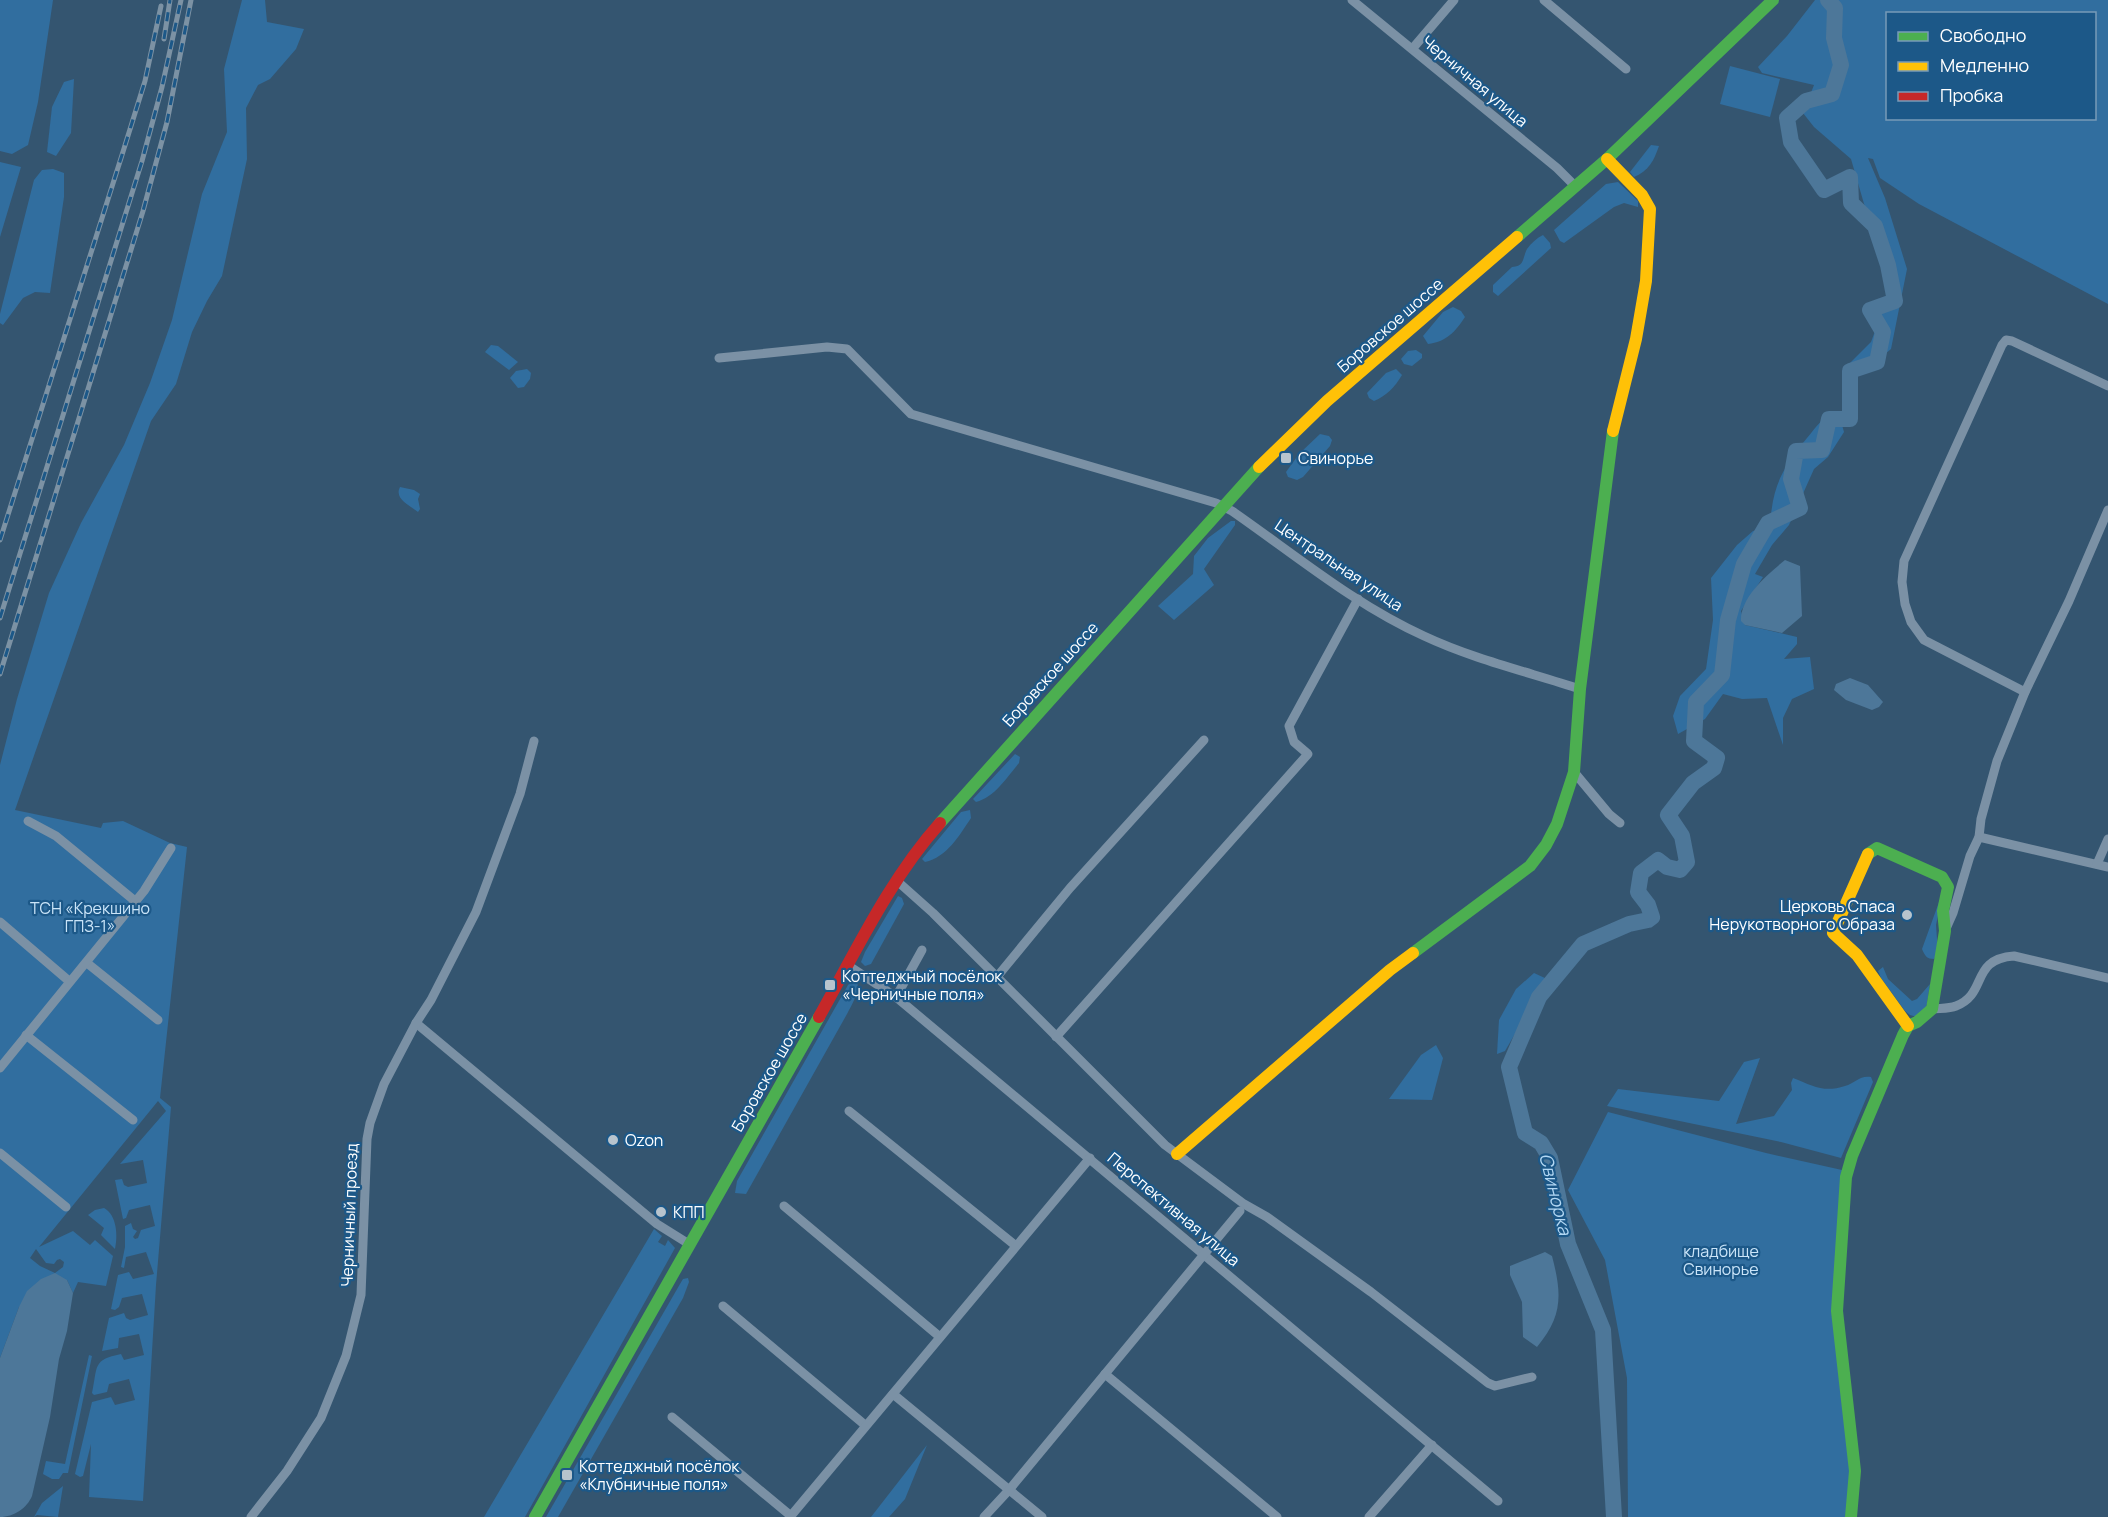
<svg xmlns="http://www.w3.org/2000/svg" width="2108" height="1517" viewBox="0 0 2108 1517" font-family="Manrope,sans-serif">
	<rect width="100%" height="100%" fill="#345570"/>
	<g fill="#316e9f" fill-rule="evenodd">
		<polygon points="0,0 53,0 38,102 28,145 12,154 0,151"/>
		<path d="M242,0h23l2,22 37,7 -8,20 -26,30 -12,6 -12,23 1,51 -25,117 -15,25 -15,31 -16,52 -25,37 -136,389 86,18 2,-5 20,-2 47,22 17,4 -27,251 11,9 -15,178 -13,216 -54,-4 2,-53 -8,32 -3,1 -5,-3 17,-72 19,-5 4,8 20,-5 -6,-21 -20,5 -2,8 -13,3 -2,-2c6,-27 0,-33 29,-39l3,6 20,-5 -5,-21 -20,4 -1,10 -16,3 7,-33 15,-5 2,5 4,2 18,-5 -6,-21 -20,4 -3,9 -4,3 -4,-1 7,-34 11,-3 4,7 21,-5 -8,-22 -20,5 -2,11 -3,-1 4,-20v-21l6,-3 2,6 4,2 -4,6 2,2 3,-1 3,-8 14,-4 -5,-21 -21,5 -3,8 -3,1 -8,-39 7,-1 2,6 4,2 19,-4 -4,-23 -23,4 46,-53 -8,-10 -119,146 34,-16 17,14 5,-5 18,16 -7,30 -28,-4 -5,11 -6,-13 -48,27 -19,51v-593l17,-66 32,-106 32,-70 43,-78 26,-62 22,-63 30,-126 25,-62 -3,-63zM36,1249l10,14 8,1 3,-4 3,-1 4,3 -1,5 -8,6 -15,-7 -10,-8z"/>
		<path d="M1815,0h293v304l-189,-100 -39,-26 -7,-19 -5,-1 17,40 22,71 -16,80 -34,28 -9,-12 23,-23 16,-43 -4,-30 -32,-110 -37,-32 -11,-14 11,-28 -52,-12 -4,-6 29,-31zM1888,14h206v104h-206z"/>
		<polygon points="1730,66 1780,79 1770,117 1720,104"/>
		<polygon points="74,79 71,133 56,156 47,152 52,107 64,82"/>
		<path d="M1651,145l8,1c-5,14 -10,25 -25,31l-4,-5z"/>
		<polygon points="0,162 21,167 0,237"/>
		<polygon points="53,169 64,173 64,197 50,293 35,292 23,298 3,325 0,323 0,314 34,180 42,170"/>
		<polygon points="1618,182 1638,201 1638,207 1624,203 1614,207 1564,243 1560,241 1554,230 1606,184"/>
		<path d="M1543,235l7,8 1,5 -53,48 -5,-4v-7l19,-18c13,-1 10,-8 15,-18 4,-6 10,-11 16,-14z"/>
		<path d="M1453,307l8,4 4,6c-9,14 -19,25 -37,27l-5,-8 20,-24z"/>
		<polygon points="491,345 498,346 518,362 509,370 485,352"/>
		<polygon points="1416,350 1422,354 1422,358 1412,366 1404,364 1401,359 1408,351"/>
		<polygon points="527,369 531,373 530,379 524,387 518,388 510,378 516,371"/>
		<path d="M1396,369l6,6c-7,12 -16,21 -28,26l-5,-3 -2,-5 19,-20z"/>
		<path d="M1838,411l6,21 -16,25 -14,12 -25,56 -17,20 -17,29 8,3 -22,34 4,14 52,12v7l-13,15 26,-2 4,32 -22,10 -9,19v27l-16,-47 -25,1 -19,-5 -18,25 -27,15 -5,-18 7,-20 26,-27 7,-49 -2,-42 26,-33 16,-14 17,-3c2,-41 11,-58 37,-90 10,-12 15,-21 31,-27z"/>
		<polygon points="1320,434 1329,436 1332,440 1330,446 1303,477 1297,480 1288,477 1286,472 1299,454"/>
		<path d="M400,487l14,3 6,4 -2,5 2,10 -2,3c-9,-7 -24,-13 -18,-25z"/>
		<polygon points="1231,521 1235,521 1235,525 1204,569 1214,585 1174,620 1158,606 1193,574 1194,556 1208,538"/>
		<path d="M1015,754l5,3 -1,6c-12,14 -24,34 -43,39l-3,-3z"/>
		<path d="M970,810l1,8c-12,18 -24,39 -46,44l-3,-3 39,-47z"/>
		<path d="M1943,891l-7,34 2,28 -4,6c-7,0 -9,-3 -12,-10z"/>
		<polygon points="898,896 902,898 904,904 871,964 865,966 861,962 865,952"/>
		<polygon points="1883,967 1888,979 1912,1001 1917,999 1930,984 1926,1010 1917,1017 1910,1015 1905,1011 1881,978 1878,971"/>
		<polygon points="1534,973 1547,979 1505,1051 1497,1054 1499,1020 1516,989"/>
		<path d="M853,980l4,1c3,12 -5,23 -10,33l-101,180 -11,-1 2,-12 111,-196z"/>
		<polygon points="1436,1045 1443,1058 1432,1100 1389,1099 1421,1055"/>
		<path d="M1760,1058l-24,66 38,-8 18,-26 -1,-7 2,-5c20,8 31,15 52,8 10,-3 15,-11 26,-9l2,5 -32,76 -60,-16 -174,-36 11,-17 101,12 25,-39z"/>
		<polygon points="1608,1112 1766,1153 1842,1170 1833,1302 1851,1472 1846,1517 1628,1517 1627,1378 1605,1260 1568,1190"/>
		<path d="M104,1208c13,7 14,28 11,41l-14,-14 3,-7 -16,-13 7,-5z"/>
		<polygon points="654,1229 662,1236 658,1242 665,1246 668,1240 675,1248 525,1517 484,1517"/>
		<polygon points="688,1278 689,1282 683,1298 558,1517 546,1517 680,1284 683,1279"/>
		<polygon points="89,1355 92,1356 68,1473 63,1473 59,1479 52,1479 43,1474 46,1461 65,1464"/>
		<polygon points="927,1445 905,1499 889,1517 871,1517"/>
		<polygon points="63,1486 58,1517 37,1515 34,1517 42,1503"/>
	</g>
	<g fill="#4d7799">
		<path d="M1785,560l15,6 2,50 -20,17 -37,-8 -4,-4c-1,-24 27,-47 44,-61z"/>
		<polygon points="1850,678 1868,685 1883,702 1879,707 1872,710 1846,700 1834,690 1836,684"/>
		<path d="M1545,1252l7,4c10,38 11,60 -15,91l-14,-10 -1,-35 -12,-27v-9z"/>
		<path d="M55,1273l12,7 6,13 -6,38 -8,28 -9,58 -18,79c-5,12 -18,21 -32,21v-159l19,-51 8,-16 14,-12z"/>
	</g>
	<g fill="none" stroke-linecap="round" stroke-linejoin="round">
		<polyline stroke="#4d7799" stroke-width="16" points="1614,1517 1603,1330 1568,1244 1550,1158 1541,1143 1525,1133 1509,1067 1539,997 1583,944 1629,924 1648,920 1652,917 1648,905 1638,892 1641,873 1658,860 1667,867 1680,870 1687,862 1682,836 1668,815 1693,783 1714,768 1717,758 1694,741 1696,702 1722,675 1728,620 1744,564 1768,523 1800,508 1791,479 1796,451 1822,450 1829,419 1850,419 1850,371 1877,362 1883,332 1870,310 1895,301 1888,265 1875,226 1851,203 1850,177 1824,190 1791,142 1787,118 1806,101 1832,94 1841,65 1834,38 1835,8 1828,0"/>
		<g stroke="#7b91a5" stroke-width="9">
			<polyline points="1352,0 1557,168 1576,187"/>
			<polyline points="1544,0 1626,69"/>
			<polyline points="1413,48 1454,0"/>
			<path d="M719,358l108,-11 20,2 64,65 305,89 16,8c62,43 123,94 192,125 49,23 104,36 156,53"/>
			<polyline points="2025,692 1924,640 1911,622 1905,604 1902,582 1904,561 2002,345 2006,340 2012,341 2108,386"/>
			<polyline points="1574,772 1609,814 1620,823"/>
			<polyline points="28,821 56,836 135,901"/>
			<polyline points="1979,837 2108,867"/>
			<polyline points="2097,864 2108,839"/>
			<polyline points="896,880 933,913 1165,1145 1244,1204 1267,1217 1371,1292 1488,1383 1495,1386 1532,1377"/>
			<polyline points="0,922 69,981"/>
			<polyline points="1945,931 1953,913 1970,856 1979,837 1981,819 1997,761 2025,692 2069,601 2108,510"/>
			<polyline points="87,963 158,1020"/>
			<polyline points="849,966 896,997 1498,1501"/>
			<polyline points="996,978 1070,888 1204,740"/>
			<polyline points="896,997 922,950"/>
			<path d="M1932,1009c7,-1 17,0 24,-3 32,-12 14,-47 58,-50l94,22"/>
			<polyline points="416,1023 657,1224 689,1244"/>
			<polyline points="26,1035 133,1120"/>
			<polyline points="1056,1037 1308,754 1294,742 1289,726 1358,599"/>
			<polyline points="0,1068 144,891 171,848"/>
			<polyline points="849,1111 1016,1246"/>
			<polyline points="0,1153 66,1207"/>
			<polyline points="784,1206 940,1337"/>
			<polyline points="723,1306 865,1425"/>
			<polyline points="1105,1374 1277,1517"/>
			<polyline points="893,1394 1042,1517"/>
			<polyline points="672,1417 791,1516"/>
			<polyline points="251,1517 287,1471 321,1418 346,1356 361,1295 367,1139 370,1123 384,1084 416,1023 431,1000 476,912 520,794 534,741"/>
			<polyline points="790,1517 1090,1158"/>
			<polyline points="984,1517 1009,1490 1240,1211"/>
			<polyline points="1369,1517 1432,1445"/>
		</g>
		<g stroke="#4caf50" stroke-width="12">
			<polyline points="1517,237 1607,159 1773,0"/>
			<polyline points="940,823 1259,467"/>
			<polyline points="1413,953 1530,866 1546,845 1557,824 1574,772 1580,689 1613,431"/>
			<polyline points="535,1517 819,1017"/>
			<polyline points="1851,1517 1855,1471 1837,1311 1846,1177 1852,1156 1903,1035 1908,1026 1917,1022 1932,1009 1945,931 1943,911 1948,887 1942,877 1877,848 1868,854"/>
		</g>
		<g stroke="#ffc107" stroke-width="12">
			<polyline points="1607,159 1642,195 1650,209 1646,281 1636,339 1613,431"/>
			<polyline points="1259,467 1327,401 1517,237"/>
			<polyline points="1868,854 1833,933 1857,955 1908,1026"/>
			<polyline points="1177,1154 1390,970 1413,953"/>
		</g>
		<path stroke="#c62828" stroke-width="12" d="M819,1017c37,-66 71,-138 121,-194"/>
		<g stroke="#7c92a4" stroke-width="5">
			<g id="rail">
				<polyline points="164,39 170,0"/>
				<polyline points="0,540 122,155 145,81 161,6"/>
				<polyline points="0,618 142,161 162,87 181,0"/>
				<polyline points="0,674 143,211 167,122 191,0"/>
			</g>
		</g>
		<use href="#rail" stroke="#1c5888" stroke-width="3" stroke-dasharray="9" stroke-linecap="butt"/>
	</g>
	<g fill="#b8c4cd" stroke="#1c5888" stroke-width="2">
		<rect x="1280" y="452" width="12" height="12" rx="3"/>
		<circle cx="1907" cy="915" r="6"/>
		<rect x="824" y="979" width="12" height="12" rx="3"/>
		<circle cx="613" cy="1140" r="6"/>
		<circle cx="661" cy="1212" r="6"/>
		<rect x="561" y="1469" width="12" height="12" rx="3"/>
	</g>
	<g text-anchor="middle" stroke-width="4.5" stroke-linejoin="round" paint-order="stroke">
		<g font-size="16" fill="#fff" stroke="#1c5888">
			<text transform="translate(1475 81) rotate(40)" y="6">Черничная улица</text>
			<text transform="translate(1390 325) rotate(-41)" y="6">Боровское шоссе</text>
			<text transform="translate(1339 565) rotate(34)" y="6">Центральная улица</text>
			<text transform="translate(1050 674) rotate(-48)" y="6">Боровское шоссе</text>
			<text transform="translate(769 1072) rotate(-60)" y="6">Боровское шоссе</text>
			<text transform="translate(1174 1209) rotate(40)" y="6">Перспективная улица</text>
			<text transform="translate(349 1215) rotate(-88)" y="6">Черничный проезд</text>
		</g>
		<g font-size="16" fill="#fff" stroke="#1c5888" text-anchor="start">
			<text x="1298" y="464">Свинорье</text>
			<text x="1895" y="912" text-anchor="end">Церковь Спаса<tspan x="1895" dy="18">Нерукотворного Образа</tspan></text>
			<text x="842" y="982">Коттеджный посёлок<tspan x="842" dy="18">«Черничные поля»</tspan></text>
			<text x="625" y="1146">Ozon</text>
			<text x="673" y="1218">КПП</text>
			<text x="579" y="1472">Коттеджный посёлок<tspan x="579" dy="18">«Клубничные поля»</tspan></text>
		</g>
		<g font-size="16" fill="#cbe5f9" stroke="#1c5888">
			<text x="90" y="914">ТСН «Крекшино<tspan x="90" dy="18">ГПЗ-1»</tspan></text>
			<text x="1721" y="1257">кладбище<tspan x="1721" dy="18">Свинорье</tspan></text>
		</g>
		<g font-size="18" font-style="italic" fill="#b2d7f3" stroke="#1c5888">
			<text transform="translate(1555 1194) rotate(76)" y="6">Свинорка</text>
		</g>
	</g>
	<rect x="1886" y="12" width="210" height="108" fill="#1c5888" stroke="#779bb8" stroke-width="1.5"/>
	<rect x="1898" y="32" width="30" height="9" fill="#4caf50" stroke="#779bb8" stroke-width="1.5"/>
	<text x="1940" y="42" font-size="18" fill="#ffffff">Свободно</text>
	<rect x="1898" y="62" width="30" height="9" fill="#ffc107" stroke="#779bb8" stroke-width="1.5"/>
	<text x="1940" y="72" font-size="18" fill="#ffffff">Медленно</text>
	<rect x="1898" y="92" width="30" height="9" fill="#c62828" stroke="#779bb8" stroke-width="1.5"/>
	<text x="1940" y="102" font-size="18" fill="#ffffff">Пробка</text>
</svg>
